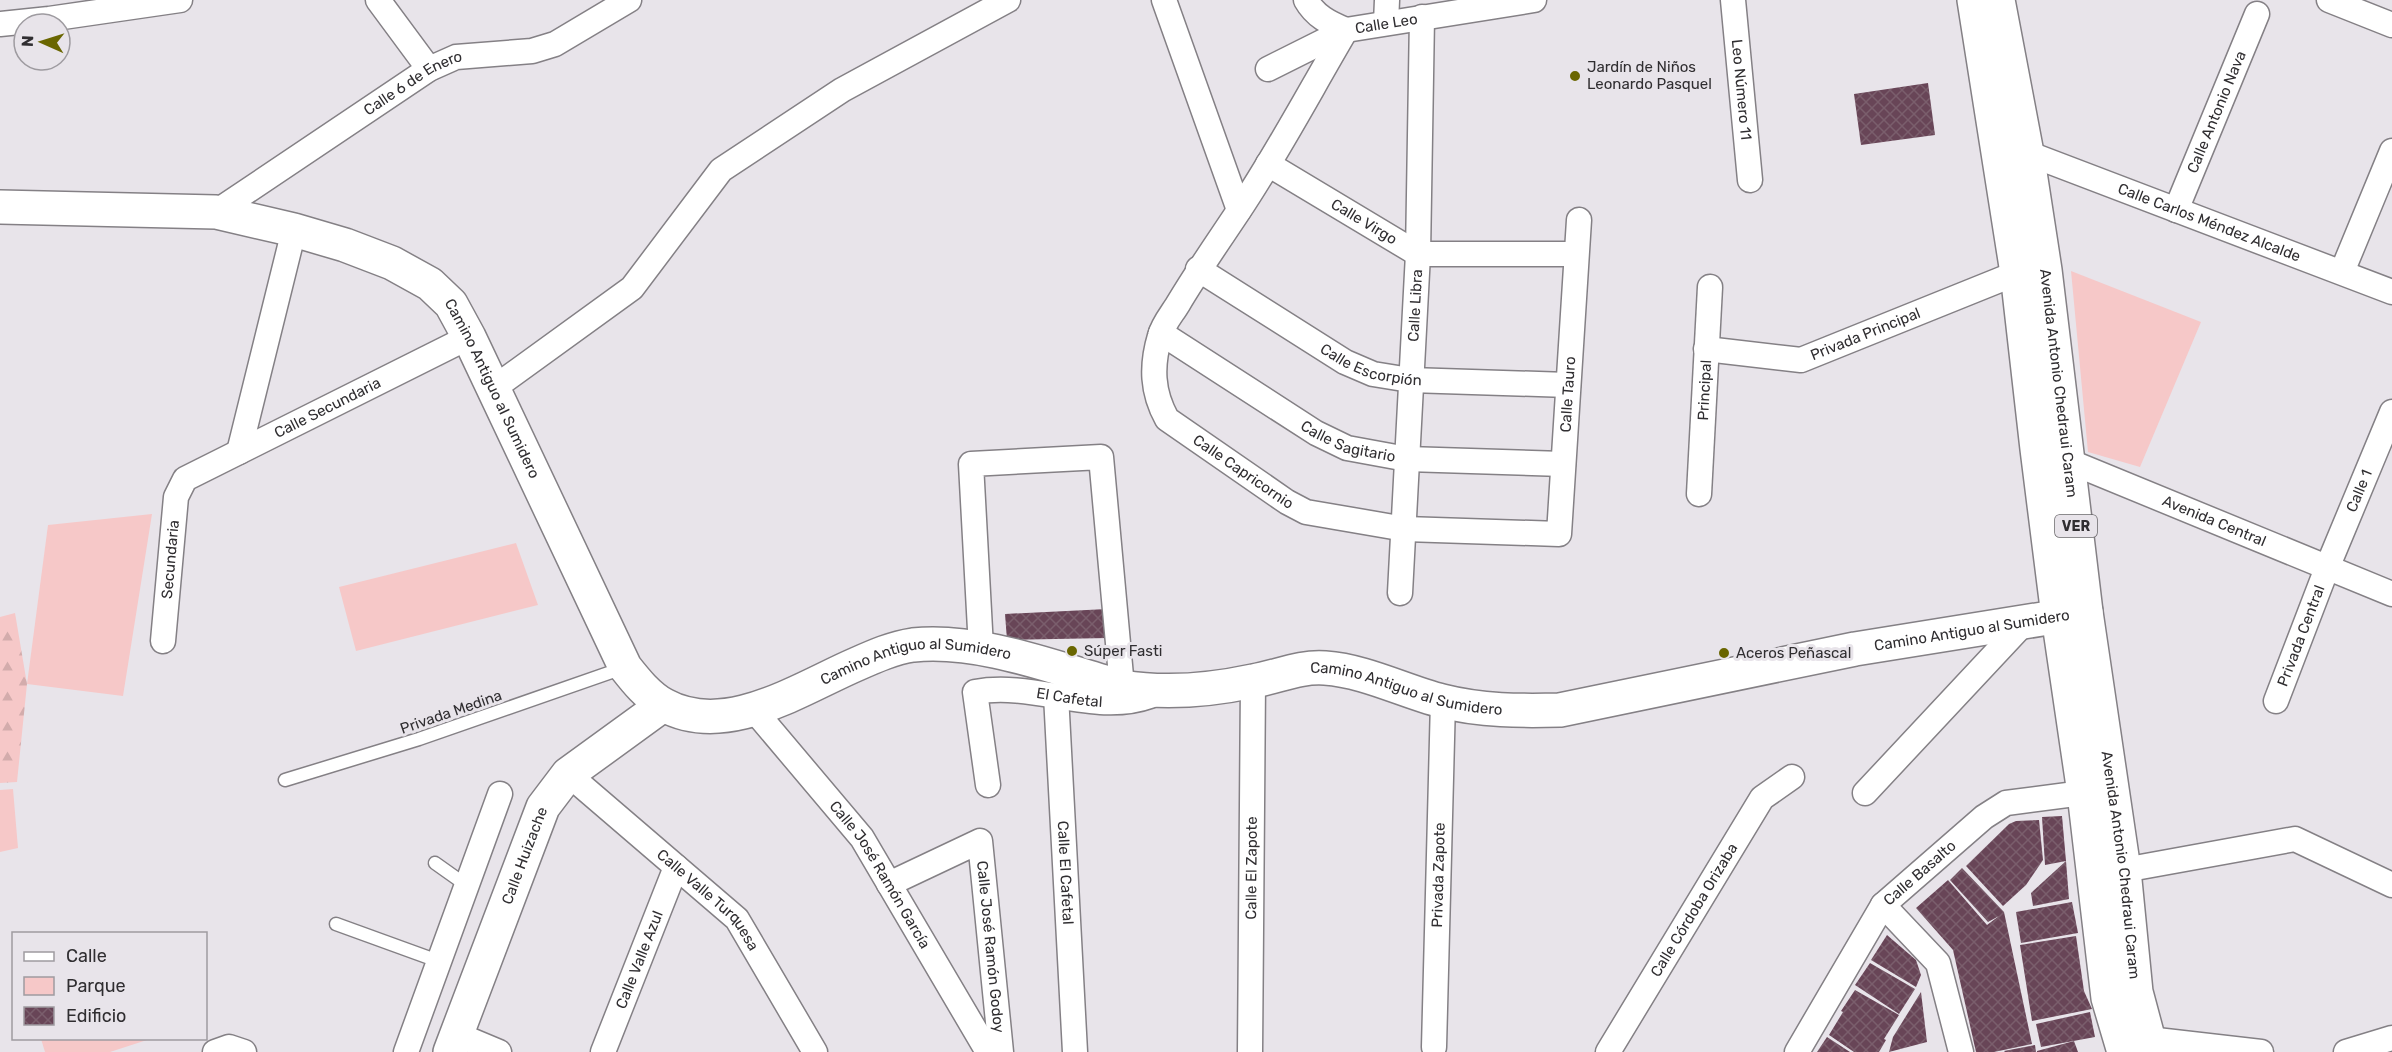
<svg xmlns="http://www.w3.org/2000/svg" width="2392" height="1052" viewBox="0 0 2392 1052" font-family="Rubik,sans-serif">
	<defs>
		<pattern id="forest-firs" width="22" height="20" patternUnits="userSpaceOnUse" patternTransform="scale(1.5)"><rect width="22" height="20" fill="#f6c8c8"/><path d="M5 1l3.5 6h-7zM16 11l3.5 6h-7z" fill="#d3acac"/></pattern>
		<pattern id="building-cross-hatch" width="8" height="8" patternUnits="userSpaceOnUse" patternTransform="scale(1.5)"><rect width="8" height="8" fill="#684557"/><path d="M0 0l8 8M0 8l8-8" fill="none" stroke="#7a5e6c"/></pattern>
	</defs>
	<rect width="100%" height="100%" fill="#e8e4ea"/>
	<g fill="#f6c8c8">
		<polygon points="2071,271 2201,322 2140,467 2088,452"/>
		<polygon points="152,514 123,696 27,684 48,525"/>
		<polygon points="516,543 538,605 356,651 339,587"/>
		<polygon points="13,789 18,848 0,852 0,790"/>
		<polygon points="41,1039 41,1038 150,1039 110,1052 45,1052"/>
	</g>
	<polygon fill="url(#forest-firs)" points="15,613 27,684 17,782 0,783 0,617"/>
	<g fill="url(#building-cross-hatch)">
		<polygon points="1928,83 1935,135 1861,145 1854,94"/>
		<polygon points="1107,609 1108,638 1007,640 1005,614"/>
		<polygon points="2062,816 2066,861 2045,865 2042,817"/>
		<polygon points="2039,820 2043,860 2026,885 2003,906 1966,866 2009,824 2016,821"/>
		<polygon points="2066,861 2069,899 2033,906 2031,893"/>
		<polygon points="1962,868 2004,912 2032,1044 1994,1052 1976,1052 1953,950 1916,908 1948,880 1987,925 1999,916 1988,922 1950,880"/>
		<polygon points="2072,902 2078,933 2021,943 2016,912"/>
		<polygon points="1887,935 1916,960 1921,975 1916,987 1871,960"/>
		<polygon points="2076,936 2084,991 2092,1009 2032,1021 2020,945"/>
		<polygon points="1870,963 1915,989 1899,1014 1855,985"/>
		<polygon points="1855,990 1899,1015 1884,1039 1886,1040 1879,1052 1854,1052 1829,1035 1843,1012 1841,1011"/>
		<polygon points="1921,992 1927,1042 1889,1052 1893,1037"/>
		<polygon points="2090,1012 2095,1037 2041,1047 2036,1024"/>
		<polygon points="1827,1037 1850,1052 1817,1052"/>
		<polygon points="2074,1041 2078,1052 2037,1052 2037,1051"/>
		<polygon points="2035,1045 2036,1052 2005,1052 2004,1051"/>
	</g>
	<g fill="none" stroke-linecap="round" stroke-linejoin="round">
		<g stroke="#848085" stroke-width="15">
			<g id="service">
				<polyline points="285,780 419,739 623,668"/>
				<polyline points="435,863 466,885"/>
				<polyline points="336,924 438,961"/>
			</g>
		</g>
		<g stroke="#848085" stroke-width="27">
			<g id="minor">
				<polyline points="378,0 429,69"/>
				<polyline points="1164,0 1239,210"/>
				<path d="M1306,0c9,16 23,23 40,30"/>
				<path id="s1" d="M1733,0l17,180"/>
				<polyline points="2329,0 2392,25"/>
				<polyline points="1386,23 1387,0"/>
				<polyline points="0,24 49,19 180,0"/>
				<path id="s2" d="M1346,30c-36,61 -69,124 -108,182 -20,30 -41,60 -60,92 -6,10 -15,20 -18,32 -9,30 -8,56 7,83l120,83 19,10 99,17 154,5 20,-314"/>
				<path id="s3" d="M1268,69l78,-39 188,-30"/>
				<path id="s4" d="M2027,153l365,139"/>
				<path id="s5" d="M1268,164l150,90h158"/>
				<path id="s6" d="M2176,210l81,-196"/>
				<path id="s7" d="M216,212l213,-143 27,-12 76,-6 23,-7 74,-44"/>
				<path id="s8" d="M1198,269l147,93 28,12 37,6 158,5"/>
				<polyline points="2342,272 2392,151"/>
				<path id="s9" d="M1161,333l155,100 31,15 60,11 156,5"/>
				<path id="s10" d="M1706,349l95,11 216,-87"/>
				<polyline points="494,388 632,288 721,170 842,90 1008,0"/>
				<polyline points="239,452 294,230"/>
				<path id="s11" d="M2056,456l336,138"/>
				<path id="s12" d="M1699,494l11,-207"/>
				<path id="s13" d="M1400,593l18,-339 4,-237"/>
				<path id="s14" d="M163,641l13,-144 9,-18 284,-142"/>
				<polyline points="981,648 971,464 1101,457 1122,687"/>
				<path id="s15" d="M1056,695l19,357"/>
				<path id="s16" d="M2276,701l51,-133 65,-156"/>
				<path id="s17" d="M754,710l108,128 126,214"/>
				<path id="s18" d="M568,774l169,145 78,133"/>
				<path id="s19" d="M988,785l-13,-93c60,-11 120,24 175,4"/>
				<polyline points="1865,793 2024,623"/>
				<polyline points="2124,870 2295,839 2392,885"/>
				<path id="s20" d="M889,884l91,-43 21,211"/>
				<polyline points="1883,905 1938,963 1961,1052"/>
				<polyline points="456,1034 499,1052"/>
				<polyline points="2136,1041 2148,1039 2261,1052"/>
				<path id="s21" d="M1434,1047l9,-346"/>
				<polyline points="215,1052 229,1047 244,1052"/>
				<polyline points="406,1052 500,794"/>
				<path id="s22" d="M603,1052l73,-185"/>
				<path id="s23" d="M1250,1052l3,-370"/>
				<path id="s24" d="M1608,1052l154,-254 30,-21"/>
				<path id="s25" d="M1797,1052l86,-147 101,-88 22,-14 92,-12"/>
				<polyline points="2346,1052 2392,1038"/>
			</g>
		</g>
		<g stroke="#848085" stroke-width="36">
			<g id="secondary">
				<path id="s26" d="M0,207l216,5 78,18 51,15 47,18 38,21 21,20 18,33 156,330c11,14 23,29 39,38 62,34 135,-16 193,-41 18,-8 36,-16 56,-19 68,-7 144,24 209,42 43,7 89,3 131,-6 24,-4 47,-15 72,-13 41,3 78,23 117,33 39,10 79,10 118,9l295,-61 231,-37"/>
				<path id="s27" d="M450,1052l93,-245 25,-33 95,-69"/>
			</g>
		</g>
		<g stroke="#848085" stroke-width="36">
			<g id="primary">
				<polyline points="1974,0 2017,273 2037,449 2058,616 2084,793 2108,998 2124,1052"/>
				<path id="s28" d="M1998,0l29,153 18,117 41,342 38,258 12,122 16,60"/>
			</g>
		</g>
		<use href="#service" stroke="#fff" stroke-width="12"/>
		<use href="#minor" stroke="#fff" stroke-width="24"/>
		<use href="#secondary" stroke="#fff" stroke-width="33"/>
		<use href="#primary" stroke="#fff" stroke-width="33"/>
	</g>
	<g fill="#6a6600" stroke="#e8e4ea" stroke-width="2">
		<circle cx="1575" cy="76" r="6"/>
		<circle cx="1072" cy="651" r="6"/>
		<circle cx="1724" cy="653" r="6"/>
	</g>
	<g text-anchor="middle" stroke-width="6" stroke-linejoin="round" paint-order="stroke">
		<rect fill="#e8e4ea" stroke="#676568" stroke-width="1.5" x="2055" y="515" width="42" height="22" rx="4.5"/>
		<g font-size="14" font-weight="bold" fill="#302e31">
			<text x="2076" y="531">VER</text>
		</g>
		<g font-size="15" fill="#302e31" stroke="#e8e4ea">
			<text dy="5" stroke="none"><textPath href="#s3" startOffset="128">Calle Leo</textPath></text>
			<text dy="5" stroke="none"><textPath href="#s7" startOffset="236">Calle 6 de Enero</textPath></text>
			<text dy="5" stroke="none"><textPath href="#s1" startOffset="90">Leo Número 11</textPath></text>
			<text dy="5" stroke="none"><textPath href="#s6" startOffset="106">Calle Antonio Nava</textPath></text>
			<text dy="5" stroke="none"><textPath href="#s5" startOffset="112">Calle Virgo</textPath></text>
			<text dy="5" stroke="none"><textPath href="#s4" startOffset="195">Calle Carlos Méndez Alcalde</textPath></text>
			<text dy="5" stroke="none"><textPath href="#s13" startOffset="288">Calle Libra</textPath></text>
			<text dy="5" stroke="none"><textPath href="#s10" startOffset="165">Privada Principal</textPath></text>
			<text dy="5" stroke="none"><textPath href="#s8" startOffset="200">Calle Escorpión</textPath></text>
			<text dy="5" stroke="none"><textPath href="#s28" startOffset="388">Avenida Antonio Chedraui Caram</textPath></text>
			<text dy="5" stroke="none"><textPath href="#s26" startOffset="566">Camino Antiguo al Sumidero</textPath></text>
			<text dy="5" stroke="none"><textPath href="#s12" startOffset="104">Principal</textPath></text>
			<text dy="5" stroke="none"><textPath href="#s2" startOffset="1006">Calle Tauro</textPath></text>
			<text dy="5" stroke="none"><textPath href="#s14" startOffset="324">Calle Secundaria</textPath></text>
			<text dy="5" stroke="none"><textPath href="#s9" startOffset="218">Calle Sagitario</textPath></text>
			<text dy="5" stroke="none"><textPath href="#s2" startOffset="537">Calle Capricornio</textPath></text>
			<text dy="5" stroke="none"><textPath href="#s16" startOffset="226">Calle 1</textPath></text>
			<text dy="5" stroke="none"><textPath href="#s11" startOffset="171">Avenida Central</textPath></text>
			<text dy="5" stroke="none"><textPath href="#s14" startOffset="82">Secundaria</textPath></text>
			<text dy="5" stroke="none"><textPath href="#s26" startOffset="2274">Camino Antiguo al Sumidero</textPath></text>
			<text dy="5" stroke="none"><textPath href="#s16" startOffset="70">Privada Central</textPath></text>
			<text dy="5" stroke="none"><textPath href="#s26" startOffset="1194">Camino Antiguo al Sumidero</textPath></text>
			<text dy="5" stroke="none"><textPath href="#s26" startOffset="1698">Camino Antiguo al Sumidero</textPath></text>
			<text dy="5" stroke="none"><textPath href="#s19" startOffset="189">El Cafetal</textPath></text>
			<text transform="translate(451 712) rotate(-19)" y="5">Privada Medina</text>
			<text dy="5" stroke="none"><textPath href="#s27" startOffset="210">Calle Huizache</textPath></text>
			<text dy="5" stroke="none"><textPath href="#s28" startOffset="874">Avenida Antonio Chedraui Caram</textPath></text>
			<text dy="5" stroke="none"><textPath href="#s23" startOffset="184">Calle El Zapote</textPath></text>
			<text dy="5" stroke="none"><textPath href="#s25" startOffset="219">Calle Basalto</textPath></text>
			<text dy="5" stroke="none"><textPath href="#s15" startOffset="178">Calle El Cafetal</textPath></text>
			<text dy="5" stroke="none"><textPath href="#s21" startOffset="172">Privada Zapote</textPath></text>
			<text dy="5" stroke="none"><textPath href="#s17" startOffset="208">Calle José Ramón García</textPath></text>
			<text dy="5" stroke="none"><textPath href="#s18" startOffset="189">Calle Valle Turquesa</textPath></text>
			<text dy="5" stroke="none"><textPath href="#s24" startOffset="166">Calle Córdoba Orizaba</textPath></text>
			<text dy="5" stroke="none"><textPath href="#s20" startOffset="207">Calle José Ramón Godoy</textPath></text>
			<text dy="5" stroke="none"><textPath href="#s22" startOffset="99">Calle Valle Azul</textPath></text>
		</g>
		<g font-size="15" fill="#302e31" stroke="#e8e4ea" text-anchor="start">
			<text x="1587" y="72">Jardín de Niños<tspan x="1587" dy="17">Leonardo Pasquel</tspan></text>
			<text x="1084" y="656">Súper Fasti</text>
			<text x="1736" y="658">Aceros Peñascal</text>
		</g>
	</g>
	<rect x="12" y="932" width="195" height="108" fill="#e8e4ea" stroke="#9e9ba0" stroke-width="1.5"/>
	<rect x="24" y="952" width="30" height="9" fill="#ffffff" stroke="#9e9ba0" stroke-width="1.5"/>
	<text x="66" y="962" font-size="18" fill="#302e31">Calle</text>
	<rect x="24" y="977" width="30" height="18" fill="#f6c8c8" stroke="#9e9ba0" stroke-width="1.5"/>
	<text x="66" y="992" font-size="18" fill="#302e31">Parque</text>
	<rect x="24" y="1007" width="30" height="18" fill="url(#building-cross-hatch)" stroke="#9e9ba0" stroke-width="1.5"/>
	<text x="66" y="1022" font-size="18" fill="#302e31">Edificio</text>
	<g transform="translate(42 42) rotate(273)"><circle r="28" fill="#e8e4ea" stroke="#9e9ba0" stroke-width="1.5"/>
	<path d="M0-4.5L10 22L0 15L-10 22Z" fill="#6a6600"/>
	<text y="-9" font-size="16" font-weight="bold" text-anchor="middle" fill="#302e31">N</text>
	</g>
</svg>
